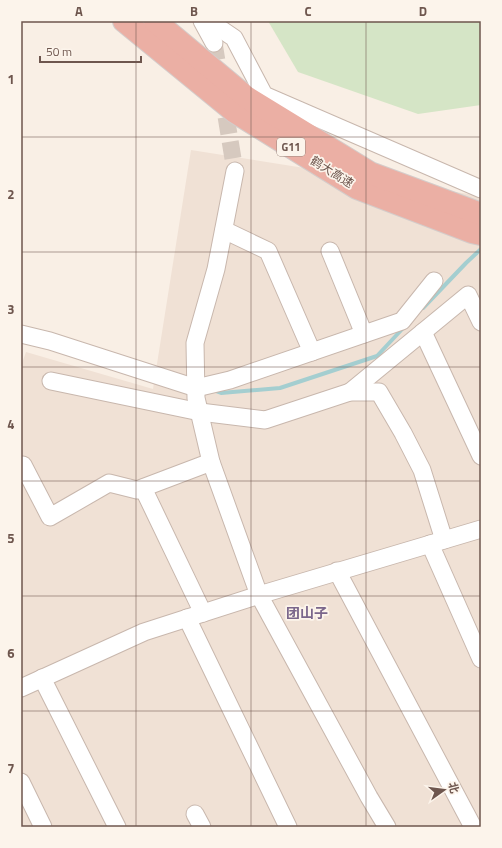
<svg xmlns="http://www.w3.org/2000/svg" width="502" height="848" viewBox="0 0 502 848" font-family="'Titillium Web','Noto Sans SC',sans-serif">
	<rect width="100%" height="100%" fill="#f9efe5"/>
	<polygon fill="#f0e1d5" points="191,150 481,196 481,827 21,827 21,366 26,352 153,389"/>
	<polygon fill="#d5e5c6" points="268,21 481,21 481,105 418,114 298,72"/>
	<g fill="none" stroke-linecap="round" stroke-linejoin="round">
		<g stroke="#a4ced0" stroke-width="4">
			<polyline points="423,308 466,263 481,249"/>
			<polyline points="213,390 221,393 280,388 377,356 405,326"/>
		</g>
		<polyline stroke="#d6c9bf" stroke-width="17" stroke-dasharray="17 8" stroke-linecap="butt" points="214,43 235,171"/>
		<g stroke="#c8b7ad" stroke-width="19">
			<g id="minor">
				<polyline points="202,21 214,43"/>
				<polyline points="209,21 234,38 264,95 481,189"/>
				<polyline points="235,171 216,269 195,343 196,398 211,462 259,595 369,797 387,827"/>
				<polyline points="224,230 268,251 312,352"/>
				<polyline points="330,251 364,334"/>
				<polyline points="423,332 481,456"/>
				<polyline points="21,334 50,341 196,388 230,380 402,321 434,281"/>
				<polyline points="51,381 200,412 265,420 350,392 379,392 403,433 422,470 444,540"/>
				<polyline points="350,392 468,295 481,322"/>
				<polyline points="21,466 23,465 50,517 109,483 137,490 211,462"/>
				<polyline points="143,488 203,613"/>
				<polyline points="430,544 481,659"/>
				<polyline points="337,571 473,827"/>
				<polyline points="187,618 288,827"/>
				<polyline points="42,678 117,827"/>
				<polyline points="21,688 144,632 259,595 481,529"/>
				<polyline points="21,782 43,827"/>
				<polyline points="195,814 202,827"/>
			</g>
		</g>
		<g stroke="#d4ccca" stroke-width="24">
			<g id="highway">
				<polyline points="124,21 235,112 357,188 472,232 481,234"/>
				<polyline points="155,21 246,97 370,173 481,214"/>
			</g>
		</g>
		<use href="#minor" stroke="#fff" stroke-width="17"/>
		<use href="#highway" stroke="#ebafa4" stroke-width="22"/>
	</g>
	<path fill="none" stroke="#6e564e" stroke-width="1" stroke-opacity="0.55" d="M136,21v806M251,21v806M366,21v806M21,137h460M21,252h460M21,367h460M21,481h460M21,596h460M21,711h460"/>
	<g text-anchor="middle" stroke-width="3.5" stroke-linejoin="round" paint-order="stroke">
		<rect fill="#fcf4eb" stroke="#99857d" stroke-width="1" x="277" y="138" width="28" height="18" rx="3"/>
		<g font-size="11" font-weight="bold" fill="#6e564e">
			<text x="291" y="151">G11</text>
		</g>
		<g font-size="12" fill="#6e564e" stroke="#fcf4eb">
			<text transform="translate(332 172) rotate(32)" y="4">鹤大高速</text>
		</g>
		<g font-size="14" font-weight="bold" fill="#7a668b" stroke="#fcf4eb">
			<text x="307" y="618">团山子</text>
		</g>
	</g>
	<rect width="502" height="848" fill="none" stroke="#fcf4eb" stroke-width="44"/>
	<g transform="translate(444 790) rotate(76)" stroke="#fcf4eb" stroke-width="3" paint-order="stroke">
	<path d="M0-3L7 15L0 10L-7 15Z" fill="#6e564e"/>
	<text y="-6" font-size="11" font-weight="bold" text-anchor="middle" fill="#6e564e">北</text>
	</g>
	<path d="M40 56v6h101v-6" fill="none" stroke="#6e564e" stroke-width="2"/>
	<text x="46" y="56" font-size="12" fill="#6e564e" stroke="#fcf4eb" stroke-width="3" paint-order="stroke">50 m</text>
	<rect x="22" y="22" width="458" height="804" fill="none" stroke="#6e564e" stroke-width="1.5"/>
	<g font-size="13" text-anchor="middle" font-weight="bold" fill="#6e564e">
		<text x="79" y="16">A</text>
		<text x="194" y="16">B</text>
		<text x="308" y="16">C</text>
		<text x="423" y="16">D</text>
		<text x="11" y="84">1</text>
		<text x="11" y="199">2</text>
		<text x="11" y="314">3</text>
		<text x="11" y="429">4</text>
		<text x="11" y="543">5</text>
		<text x="11" y="658">6</text>
		<text x="11" y="773">7</text>
	</g>
</svg>
